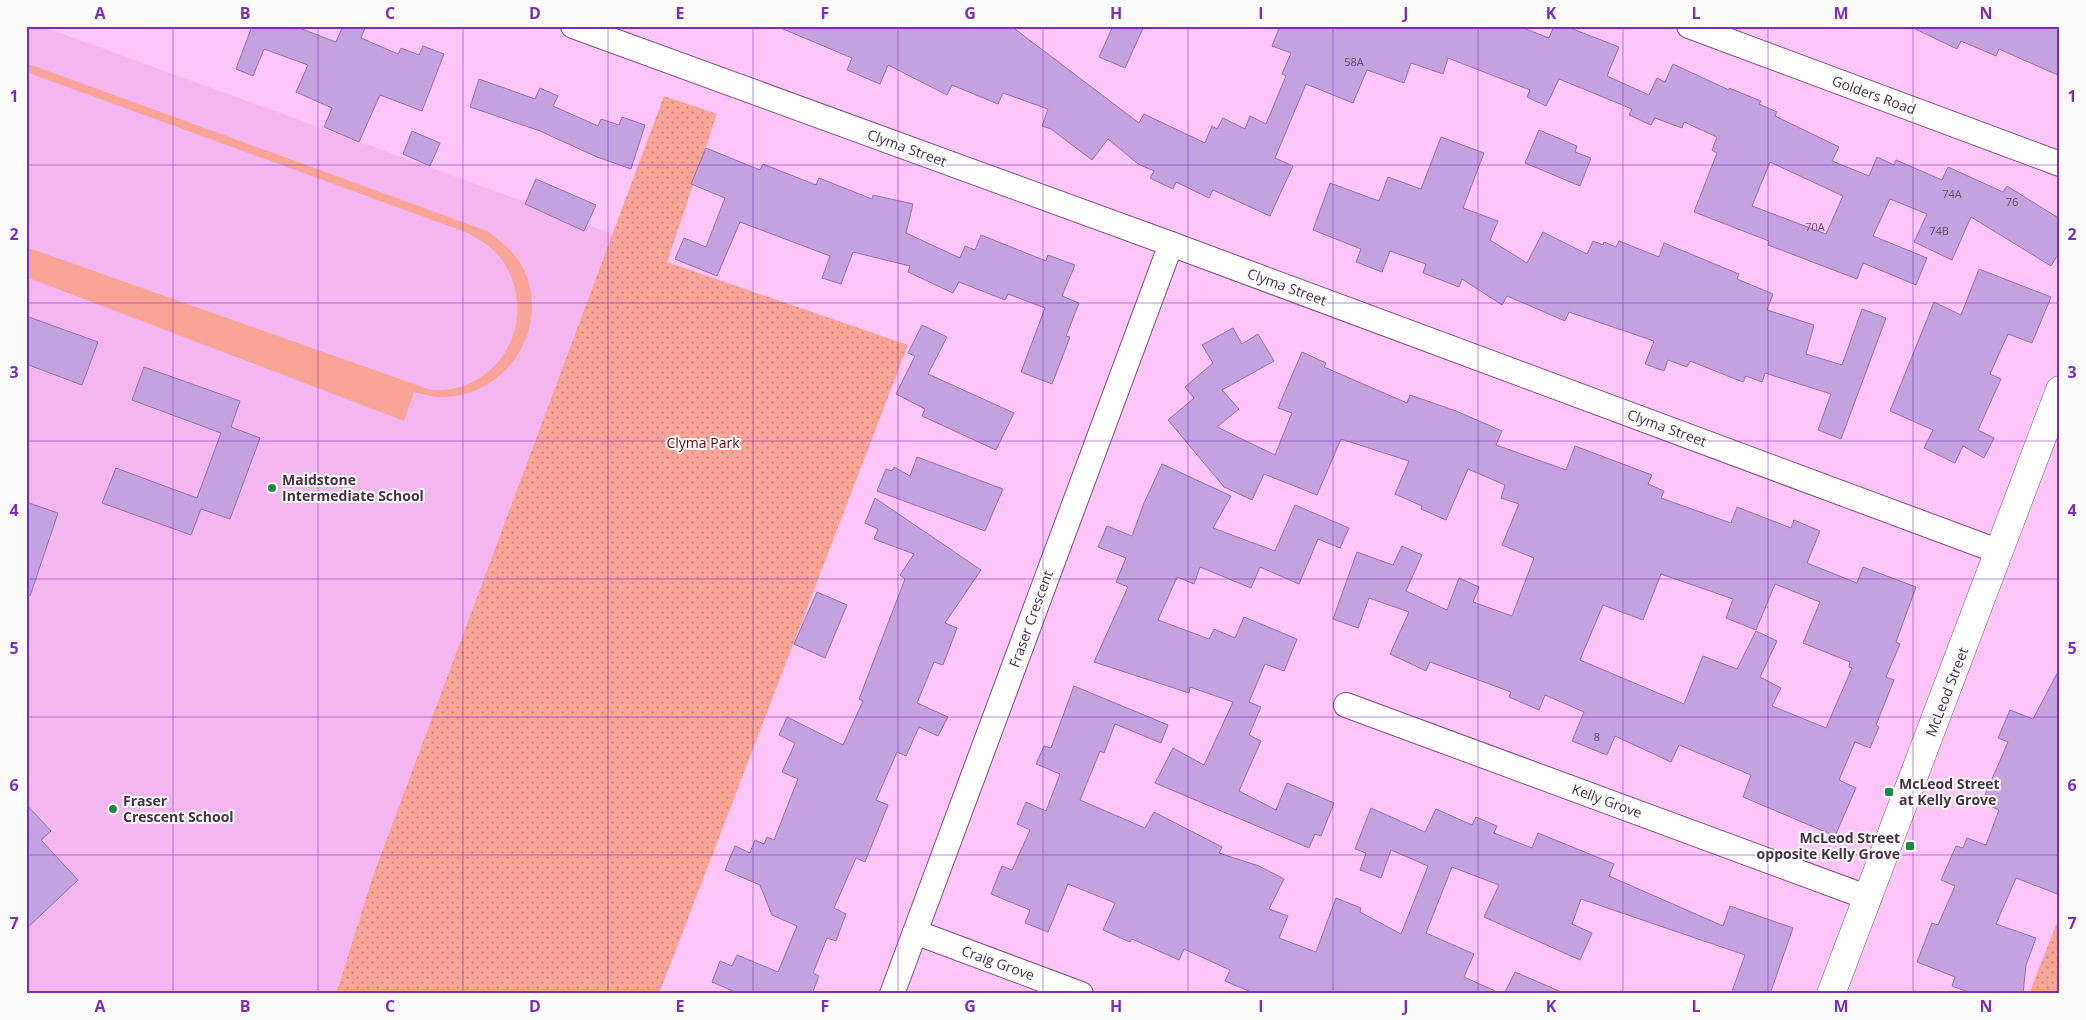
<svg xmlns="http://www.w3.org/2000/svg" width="2086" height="1020" viewBox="0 0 2086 1020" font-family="'Open Sans',sans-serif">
	<defs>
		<pattern id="grass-dots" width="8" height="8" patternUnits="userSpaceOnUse" patternTransform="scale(1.25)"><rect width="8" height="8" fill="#f8a598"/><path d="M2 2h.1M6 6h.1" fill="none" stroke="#cb877e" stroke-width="1.8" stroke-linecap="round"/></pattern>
	</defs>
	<rect width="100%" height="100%" fill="#fec5f9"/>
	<polygon fill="#f4b6ef" points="26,26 41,26 613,234 373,876 336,994 26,994"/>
	<g fill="url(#grass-dots)">
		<polygon points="664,96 717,114 667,262 908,345 659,994 336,994 373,876"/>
		<polygon points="2060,915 2060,994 2029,994"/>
	</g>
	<path fill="#f8a598" d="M26,63l461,168c15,11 29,22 37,39 26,57 -14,122 -77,127 -11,1 -22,-2 -33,-5l-10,29 -378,-144v-30l405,143c65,4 107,-64 76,-122 -9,-17 -24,-27 -39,-35l-442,-161z"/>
	<g fill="#c3a2df" stroke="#9272ac" fill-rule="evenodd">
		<polygon points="252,26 294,26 336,42 343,26 366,26 361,38 398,54 401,48 419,55 423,46 444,54 422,111 380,95 359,142 324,127 332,108 296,92 308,65 264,49 253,76 236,69"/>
		<path d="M776,26h235l128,97 5,-9 61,29 7,-17 5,3 6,-11 22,11 5,-13 16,8 20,-48 -4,-2 9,-21 -19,-7 8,-20h238l31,12 5,-12h11l54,21 -12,29 42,19 8,-17 8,4 8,-18 56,26v-2l32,13 -2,3 18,8 -2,4 64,31 -7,14 37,15 8,-19 17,8 2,-5 46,20 6,-13 55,25 4,-6 53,33v32l-9,15 -80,-49 -19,43 -38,-18 13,-28 -37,-15 -17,37 54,22 -11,27 -53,-22 -6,16 -89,-34 1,-4 -75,-29 23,-59 -5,-3 5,-13 -33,-15 -2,6 -27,-10 -4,7 -22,-10 3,-6 -73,-30 -13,27 -19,-9 3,-7 -82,-32 -5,16 -32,-11 -7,20 -37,-13 -14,33 -47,-19 -31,74 18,8 -23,50 -57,-26 -4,8 -33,-16 -3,7 -23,-11 4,-7 -16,-7 -30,-25 -16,21 -41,-31 -9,-3 6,-17 -45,-16 -5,11 -46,-19 -5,10 -59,-30 -8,19 -33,-14 5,-12zM1770,162l73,34 -17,38 -74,-28z"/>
		<polygon points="1113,26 1144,26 1125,68 1099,57"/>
		<polygon points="1909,26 2060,26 2060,76 1999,49 1996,56 1961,41 1957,49"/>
		<polygon points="479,79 535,99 540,88 558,96 553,106 598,126 601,119 619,125 622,117 645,125 631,169 597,157 540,131 470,107"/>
		<polygon points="1539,130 1577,146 1575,152 1591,158 1580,186 1525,163"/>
		<polygon points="412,131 440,143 430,166 403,154"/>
		<polygon points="1441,137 1484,153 1463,208 1498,221 1490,240 1527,263 1543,232 1587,254 1593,241 1603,245 1604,242 1616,247 1619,241 1659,257 1664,243 1739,274 1737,279 1773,294 1767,310 1814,325 1806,354 1842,365 1862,309 1886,318 1841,439 1818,430 1831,394 1765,373 1762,382 1746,376 1743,382 1690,361 1687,367 1668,360 1664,371 1645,364 1654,341 1569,312 1565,321 1507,296 1502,305 1462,279 1459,287 1423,273 1426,264 1390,251 1382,272 1356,262 1361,249 1313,230 1330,183 1379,201 1388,177 1421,189"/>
		<polygon points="706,148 760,170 763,164 816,185 819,178 872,199 873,195 913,204 906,233 960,258 965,246 975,250 981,235 1046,261 1048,255 1075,265 1062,296 1079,303 1066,336 1070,337 1052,384 1021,372 1045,308 1008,294 1005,300 959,282 953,293 908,272 910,266 853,252 841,284 822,278 830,256 740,222 717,276 675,259 684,238 706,247 725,198 691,184"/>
		<polygon points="536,179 596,205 584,231 525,204"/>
		<polygon points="1979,269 2051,297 2032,343 2008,334 1990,374 2001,379 1978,430 1994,438 1984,458 1963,446 1955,463 1924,448 1933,430 1890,411 1934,302 1961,315"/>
		<polygon points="26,316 98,342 82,385 26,364"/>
		<polygon points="922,325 947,337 928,374 1014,413 996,450 922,416 925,409 896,394 915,356 908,353"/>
		<path d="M1233,328l9,16 16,-10 16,27 -52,29 17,19 -22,18 58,28 17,-42 -14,-5 24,-56 24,11 -2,4 83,36 3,-8 46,16 46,20 -6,14 70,25 9,-24 77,29 -4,9 16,7 -3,7 70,25 6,-16 54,21 3,-8 26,11 -13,32 50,20 6,-16 53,20 -20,55 4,2 -14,33 8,3 -18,45 3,2 -9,21 -15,-6 -16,38 17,8 -21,48 -92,-39 8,-22 -72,-30 -8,17 -56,-26 -8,19 -35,-14 12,-29 -39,-17 -6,15 -30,-13 2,-5 -81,-30 -4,9 -36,-17 19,-42 -40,-14 -11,30 -25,-9 24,-67 36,13 9,-19 20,9 -16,36 41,19 12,-32 20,9 -6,15 39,14 22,-58 -32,-13 17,-41 -18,-6 4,-13 -37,-16 -22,51 -25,-11 1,-3 -27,-12 14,-33 -68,-22 -24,56 -53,-21 -12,26 -28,-13 -56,-67 26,-22 -9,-11 28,-24 -11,-18zM1661,574l72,25 -7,19 30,12 19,-46 45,18 -17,41 47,19 -1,5 3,1 -26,60 -54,-22 9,-18 -21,-11 17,-36 -21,-10 -19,38 -34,-13 -19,48 -104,-44 23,-55 40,15z"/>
		<polygon points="144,367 240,401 231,427 260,438 230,519 201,509 191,535 102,503 116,468 197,498 221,433 132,400"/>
		<polygon points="917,457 1003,489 985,531 877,491 886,469 892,471 894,467 910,476"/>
		<polygon points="1162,464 1231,496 1213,528 1275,551 1295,505 1349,528 1340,548 1318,539 1299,584 1260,567 1251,588 1200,567 1194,584 1177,577 1158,620 1209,639 1214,629 1235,638 1244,617 1297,639 1284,671 1265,664 1249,702 1261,707 1249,735 1261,741 1239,791 1276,810 1287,783 1334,803 1321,836 1315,834 1309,848 1155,783 1173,748 1204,765 1233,702 1190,687 1189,693 1094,662 1128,587 1116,582 1126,558 1098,547 1107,526 1132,536 1144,503"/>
		<polygon points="875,498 981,570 945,623 957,628 943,665 934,662 917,703 948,717 938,736 919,727 906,756 897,752 876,800 888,805 865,862 856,858 834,908 846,914 836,941 827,938 813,973 819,976 812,994 740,994 712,982 720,961 732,966 737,955 778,972 797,926 772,915 760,885 725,870 735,846 750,853 755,840 764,844 767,837 774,840 798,779 782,772 795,743 779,735 787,717 843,745 863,701 859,699 905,579 900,575 914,554 874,539 878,529 865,523"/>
		<polygon points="26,502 58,513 30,596 26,595"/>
		<polygon points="817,592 847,605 825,658 794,644"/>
		<polygon points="2060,668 2060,895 2016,878 1996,924 2036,938 2026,965 2023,994 1974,994 1952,986 1955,977 1917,962 1932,923 1938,925 1955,886 1941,880 1956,846 1963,848 1967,838 1986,845 1999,810 1982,802 2008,742 1998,738 2010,710 2033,719"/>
		<polygon points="1074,686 1168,725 1161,743 1115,724 1104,753 1100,751 1080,800 1145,828 1154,812 1222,847 1219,853 1259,866 1284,879 1269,909 1288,916 1279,938 1316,952 1336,898 1361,908 1360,912 1401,934 1428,866 1391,850 1381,878 1360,870 1366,853 1355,849 1371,808 1425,832 1436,809 1472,825 1476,817 1497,826 1494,833 1532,848 1538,833 1614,864 1609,876 1723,926 1730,906 1793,928 1770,994 1731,994 1745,955 1581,899 1572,924 1592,933 1580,960 1484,917 1499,885 1452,867 1426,933 1474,954 1464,977 1502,994 1256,994 1225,981 1230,970 1184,949 1179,960 1132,939 1130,942 1103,930 1115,903 1068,884 1048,932 1025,923 1030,910 991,894 1002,866 1012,870 1030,830 1017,824 1026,802 1046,811 1060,774 1036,764 1044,746 1051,748"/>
		<polygon points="26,804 51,831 41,840 78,880 26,929"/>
		<polygon points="1515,972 1566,994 1504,994"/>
	</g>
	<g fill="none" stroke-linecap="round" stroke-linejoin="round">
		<g stroke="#7f4d7c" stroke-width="26">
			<g id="minor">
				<polyline points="573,26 1171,244 2000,552"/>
				<polyline points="1689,26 2060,164"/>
				<polyline points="1346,705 1869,898"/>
				<polyline points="915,932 1081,994"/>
				<polyline points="892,994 1171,244"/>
			</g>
		</g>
		<g stroke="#7f4d7c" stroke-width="29">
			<polyline id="tertiary" points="1831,994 2060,390"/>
		</g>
		<use href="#minor" stroke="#fff" stroke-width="24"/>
		<use href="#tertiary" stroke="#fff" stroke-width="28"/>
	</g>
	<path fill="none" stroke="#7b2cbf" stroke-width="1" stroke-opacity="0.55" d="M173,26v968M318,26v968M463,26v968M608,26v968M753,26v968M898,26v968M1043,26v968M1188,26v968M1333,26v968M1478,26v968M1623,26v968M1768,26v968M1913,26v968M26,165h2034M26,303h2034M26,441h2034M26,579h2034M26,717h2034M26,855h2034"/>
	<g fill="#1e8a41" stroke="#fbfbfb" stroke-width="2">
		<circle cx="272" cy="488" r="5"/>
		<rect x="1884" y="787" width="10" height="10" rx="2.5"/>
		<circle cx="113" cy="809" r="5"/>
		<rect x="1905" y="841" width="10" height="10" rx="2.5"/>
	</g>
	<g text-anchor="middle" stroke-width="4" stroke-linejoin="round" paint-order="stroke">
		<g font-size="11" fill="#674d6c">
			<text x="1354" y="66">58A</text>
			<text x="1952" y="198">74A</text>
			<text x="2012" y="206">76</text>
			<text x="1815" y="231">70A</text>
			<text x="1939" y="235">74B</text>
			<text x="1597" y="741">8</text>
		</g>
		<g font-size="14" fill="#483146" stroke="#fbfbfb">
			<text transform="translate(1874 95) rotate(20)" y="5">Golders Road</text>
			<text transform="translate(907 148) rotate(20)" y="5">Clyma Street</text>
			<text transform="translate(1287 287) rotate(20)" y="5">Clyma Street</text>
			<text transform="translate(1667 428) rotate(20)" y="5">Clyma Street</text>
			<text transform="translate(1031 619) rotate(-70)" y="5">Fraser Crescent</text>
			<text transform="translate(1947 692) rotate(-69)" y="5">McLeod Street</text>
			<text transform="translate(1607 801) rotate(20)" y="5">Kelly Grove</text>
			<text transform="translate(998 963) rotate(20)" y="5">Craig Grove</text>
		</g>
		<g font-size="14" fill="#6b0201" stroke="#fbfbfb">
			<text x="703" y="448">Clyma Park</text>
		</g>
		<g font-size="14" font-weight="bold" fill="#483146" stroke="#fbfbfb" text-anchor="start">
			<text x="282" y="485">Maidstone<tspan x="282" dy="16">Intermediate School</tspan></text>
			<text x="1899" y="789">McLeod Street<tspan x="1899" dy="16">at Kelly Grove</tspan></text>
			<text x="123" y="806">Fraser<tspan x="123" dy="16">Crescent School</tspan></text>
			<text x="1900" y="843" text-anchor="end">McLeod Street<tspan x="1900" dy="16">opposite Kelly Grove</tspan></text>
		</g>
	</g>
	<rect width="2086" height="1020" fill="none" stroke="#fbfbfb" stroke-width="55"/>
	<rect x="28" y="28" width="2030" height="964" fill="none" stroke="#7b2cbf" stroke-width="2"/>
	<g font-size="16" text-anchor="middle" font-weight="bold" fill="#7b2cbf">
		<text x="100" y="19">A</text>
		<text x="245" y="19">B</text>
		<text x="390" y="19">C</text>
		<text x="535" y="19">D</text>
		<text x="680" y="19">E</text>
		<text x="825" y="19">F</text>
		<text x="970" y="19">G</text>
		<text x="1116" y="19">H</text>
		<text x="1261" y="19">I</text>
		<text x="1406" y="19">J</text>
		<text x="1551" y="19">K</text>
		<text x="1696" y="19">L</text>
		<text x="1841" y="19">M</text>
		<text x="1986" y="19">N</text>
		<text x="14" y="102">1</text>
		<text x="2072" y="102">1</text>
		<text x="14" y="240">2</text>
		<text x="2072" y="240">2</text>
		<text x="14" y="378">3</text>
		<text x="2072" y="378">3</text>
		<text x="14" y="516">4</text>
		<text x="2072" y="516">4</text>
		<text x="14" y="654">5</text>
		<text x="2072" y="654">5</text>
		<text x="14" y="791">6</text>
		<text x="2072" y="791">6</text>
		<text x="14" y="929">7</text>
		<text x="2072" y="929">7</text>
		<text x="100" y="1012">A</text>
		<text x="245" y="1012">B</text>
		<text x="390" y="1012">C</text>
		<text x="535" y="1012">D</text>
		<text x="680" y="1012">E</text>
		<text x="825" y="1012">F</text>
		<text x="970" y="1012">G</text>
		<text x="1116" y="1012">H</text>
		<text x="1261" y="1012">I</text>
		<text x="1406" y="1012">J</text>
		<text x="1551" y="1012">K</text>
		<text x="1696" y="1012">L</text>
		<text x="1841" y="1012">M</text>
		<text x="1986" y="1012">N</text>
	</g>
</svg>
